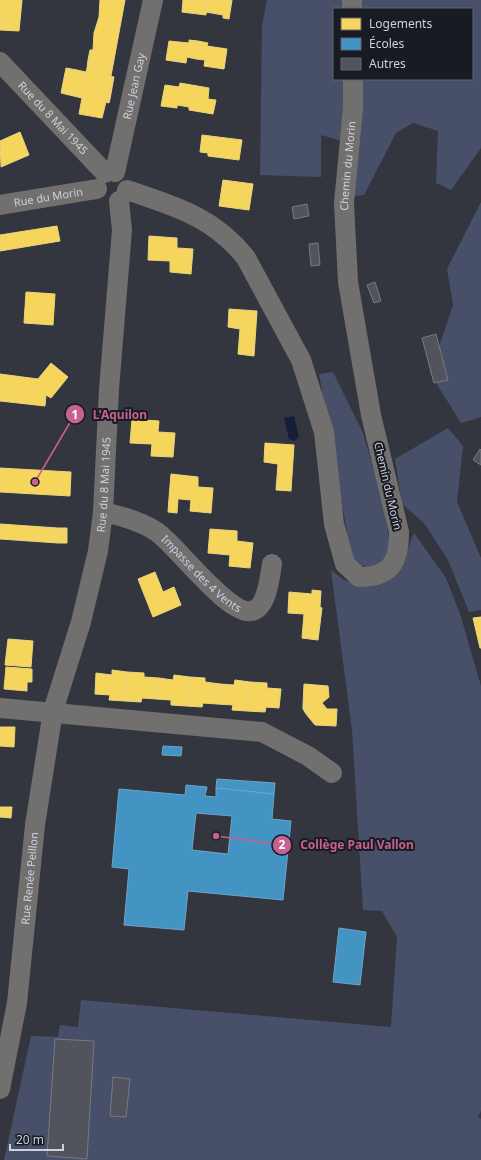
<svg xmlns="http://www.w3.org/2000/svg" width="481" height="1160" viewBox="0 0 481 1160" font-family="'Noto Sans',sans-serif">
	<rect width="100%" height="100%" fill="#33363f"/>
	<g fill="#485069" fill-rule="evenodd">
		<path d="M267,0h214v148l-30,42 -15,-7 2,-52 -25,-8 -17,10 -32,62 -11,1 3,-51 -35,-10v42l-61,-2 2,-149zM334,9h138v70h-138z"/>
		<polygon points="481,202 481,417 461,423 430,373 453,305 447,269"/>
		<path d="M333,372l30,61 19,64 9,53 -10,15c-28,7 -34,-9 -34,-33l-28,-158z"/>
		<polygon points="448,428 463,446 457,502 481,558 481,610 469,612 448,560 424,523 402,504 395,459"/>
		<polygon points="414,533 446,578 460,614 481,686 481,1111 478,1117 481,1119 481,1160 4,1160 31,1036 58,1037 60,1025 78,1027 81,1000 391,1027 397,937 382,911 363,910 352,730 331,570 344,580 363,586 400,568"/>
	</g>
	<polygon fill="#151d37" points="294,416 299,437 294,441 289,439 284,418"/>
	<g fill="#f6d55c" stroke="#ead482">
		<polygon points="0,0 22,0 19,31 0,30"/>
		<polygon points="100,0 125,0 113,65 110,65 108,76 114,77 112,88 109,88 106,99 110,99 109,103 106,102 102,118 79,114 82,98 61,93 66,68 77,70 76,74 85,76 87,68 90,69 92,61 88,60 90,50 93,50 94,33 99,17"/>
		<polygon points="183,0 208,0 206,15 182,12"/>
		<polygon points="208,0 232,0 229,19 223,18 223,15 206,12"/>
		<polygon points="189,40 198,41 196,59 187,57 186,63 166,60 169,41 189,43"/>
		<polygon points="198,41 208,43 207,46 227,49 224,69 204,66 205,60 196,59"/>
		<polygon points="88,60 92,61 90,69 87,68"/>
		<polygon points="110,65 113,65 111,76 108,76"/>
		<polygon points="77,70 86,72 85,76 76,74"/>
		<polygon points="180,83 209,88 208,99 216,100 213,114 189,110 189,107 177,105 177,108 161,106 165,85 179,87"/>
		<polygon points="109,88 112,88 110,99 106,99"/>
		<polygon points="20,132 29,155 1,167 0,141"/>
		<polygon points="202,135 242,140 239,160 208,156 208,153 200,152"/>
		<polygon points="223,180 253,184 249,210 219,206"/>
		<polygon points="57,226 60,241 0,251 0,235"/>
		<polygon points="149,236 177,238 177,248 193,249 191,274 170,272 170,261 148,260"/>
		<polygon points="26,292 55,294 53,325 24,323"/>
		<polygon points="229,309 257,311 254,356 238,354 240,329 228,327"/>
		<polygon points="51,363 68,377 51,398 46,395 45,406 0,401 0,374 38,379"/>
		<polygon points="132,419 159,421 158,432 175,433 173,457 151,456 152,444 130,443"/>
		<polygon points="265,443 294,445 291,491 276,490 278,464 264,462"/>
		<polygon points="0,468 71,472 70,496 0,492"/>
		<polygon points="171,474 198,477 198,487 213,488 211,513 190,511 191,500 169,498"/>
		<polygon points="169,498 178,499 177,513 168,512"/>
		<polygon points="0,524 58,528 58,543 0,539"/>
		<polygon points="58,528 67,528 67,539 58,538"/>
		<polygon points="210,529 237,531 237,541 253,543 250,568 229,566 230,555 208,553"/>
		<polygon points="58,538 67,539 67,543 58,543"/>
		<polygon points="155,572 163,592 174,587 181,605 153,617 138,579"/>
		<polygon points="312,590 321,591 320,607 322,608 318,640 302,638 304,614 288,613 289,592 312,594"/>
		<polygon points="481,617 481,648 480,648 473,618"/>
		<polygon points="8,639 33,641 31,667 5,665"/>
		<polygon points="6,667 32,669 32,682 27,682 27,691 4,689"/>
		<polygon points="112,670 127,672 125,701 109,700 110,695 95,694 96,673 112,675"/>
		<polygon points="127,672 144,673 144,677 159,678 156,699 142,698 141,702 125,701"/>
		<polygon points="174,675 190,677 186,706 171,705 171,700 156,699 159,678 173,680"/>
		<polygon points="190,677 205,678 205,682 220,684 217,704 203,703 202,707 186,706"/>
		<polygon points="235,680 250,682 247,711 232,710 233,705 217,704 220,684 234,685"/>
		<polygon points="250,682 267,683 267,688 281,689 279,708 266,707 265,712 247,711"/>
		<polygon points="304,684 328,686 329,697 322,703 327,709 337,709 336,726 315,725 306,714 311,710 307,705 303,705"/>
		<polygon points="303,705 307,705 311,710 306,714 303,709"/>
		<polygon points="0,727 15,727 14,747 0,746"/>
		<polygon points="0,807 12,807 11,818 0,817"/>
	</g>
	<g fill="#4393c3" stroke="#6ca6ca" fill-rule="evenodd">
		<polygon points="163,746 182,747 181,756 162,755"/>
		<polygon points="217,779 275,783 274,794 216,788"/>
		<path d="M186,785l21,2 -2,9 11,1v-9l58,6 -2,25 19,2 -8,79 -95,-9 -4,39 -60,-5 5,-56 -17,-2 7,-78 66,6zM196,813l36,3 -4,38 -36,-4z"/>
		<polygon points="339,928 366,932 360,985 333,982"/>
	</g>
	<g fill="#51545c" stroke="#777a82">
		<polygon points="307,204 309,216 294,219 292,207"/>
		<polygon points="318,243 320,265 311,266 309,244"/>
		<polygon points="375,282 381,301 374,303 367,285"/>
		<polygon points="436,334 448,380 434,383 422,338"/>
		<polygon points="480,449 481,450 481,465 473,460"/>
		<polygon points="55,1039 94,1041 87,1159 47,1156"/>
		<polygon points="113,1077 130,1079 126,1117 110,1116"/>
	</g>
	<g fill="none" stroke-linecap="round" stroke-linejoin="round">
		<g stroke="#72706f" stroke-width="20">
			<polyline points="352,0 352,9"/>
			<path id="s1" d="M0,62l105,111"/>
			<path id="s2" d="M115,172l38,-172"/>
			<path id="s3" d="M127,190c47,16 87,27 119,68l55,102 23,72 10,92 11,40 14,13c32,0 40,-15 40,-45l-28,-117 -23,-133 -4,-79 9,-95v-29"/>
			<path id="s4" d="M0,205l97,-16"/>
			<path id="s5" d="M103,512c19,4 38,9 54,20 20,14 71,83 94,79 16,-2 19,-35 21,-47"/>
			<polyline points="0,708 262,732 308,756 332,773"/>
			<path id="s6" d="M0,1089l17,-86 18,-178 18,-114 28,-89 17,-71 5,-39 6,-123 13,-159 -3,-29"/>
		</g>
	</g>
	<g text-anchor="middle" stroke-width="4" stroke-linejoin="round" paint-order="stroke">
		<g font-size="11" fill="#cdd1dc" stroke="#181b23">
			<text dy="4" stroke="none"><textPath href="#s2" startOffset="88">Rue Jean Gay</textPath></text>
			<text dy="4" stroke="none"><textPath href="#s1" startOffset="77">Rue du 8 Mai 1945</textPath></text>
			<text dy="4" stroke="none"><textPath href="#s3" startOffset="926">Chemin du Morin</textPath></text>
			<text dy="4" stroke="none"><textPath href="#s4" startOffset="49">Rue du Morin</textPath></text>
			<text dy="4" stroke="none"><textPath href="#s6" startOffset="615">Rue du 8 Mai 1945</textPath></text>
			<text transform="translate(388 486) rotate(77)" y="4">Chemin du Morin</text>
			<text dy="4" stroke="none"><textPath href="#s5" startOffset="119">Impasse des 4 Vents</textPath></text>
			<text dy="4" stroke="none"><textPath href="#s6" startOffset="213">Rue Renée Peillon</textPath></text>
		</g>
	</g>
	<path fill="none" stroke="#c6628f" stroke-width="1.5" d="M35 482L75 414M216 836L282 845"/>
	<g fill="#c6628f" stroke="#181b23" stroke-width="1.5">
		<circle cx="35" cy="482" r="4"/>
		<circle cx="216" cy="836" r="4"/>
		<circle cx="75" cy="414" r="10"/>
		<circle cx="282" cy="845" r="10"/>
	</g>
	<g font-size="12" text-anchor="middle" font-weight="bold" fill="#fff">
		<text x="75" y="419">1</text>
		<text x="282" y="849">2</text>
	</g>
	<g font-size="12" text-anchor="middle" font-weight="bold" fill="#c6628f" stroke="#181b23" stroke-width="4" stroke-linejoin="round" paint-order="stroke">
		<text x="120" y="419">L'Aquilon</text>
		<text x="357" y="849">Collège Paul Vallon</text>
	</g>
	<rect x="333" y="8" width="140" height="72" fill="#181b23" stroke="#60646d"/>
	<rect x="341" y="18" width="20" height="12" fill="#f6d55c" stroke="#60646d"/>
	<text x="369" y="28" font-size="12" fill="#cdd1dc">Logements</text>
	<rect x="341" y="38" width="20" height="12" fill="#4393c3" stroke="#60646d"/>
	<text x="369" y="48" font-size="12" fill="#cdd1dc">Écoles</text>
	<rect x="341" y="58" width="20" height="12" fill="#51545c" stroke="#60646d"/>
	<text x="369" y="68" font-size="12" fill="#cdd1dc">Autres</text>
	<path d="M10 1144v6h53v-6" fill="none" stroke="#cdd1dc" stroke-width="2"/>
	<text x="16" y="1144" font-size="12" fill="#cdd1dc" stroke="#181b23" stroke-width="3" paint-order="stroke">20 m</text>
</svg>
